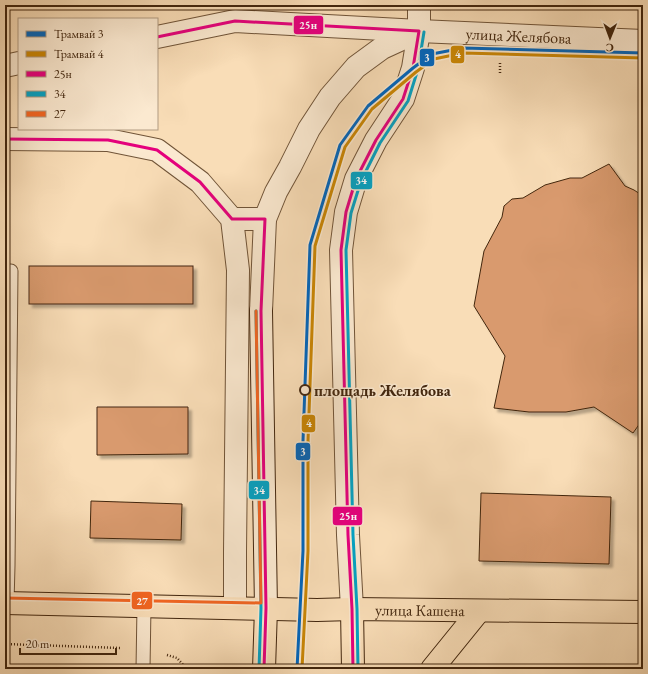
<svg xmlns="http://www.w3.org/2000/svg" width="648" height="674" viewBox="0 0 648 674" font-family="'EB Garamond',serif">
	<defs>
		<filter id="shadow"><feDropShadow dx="3.5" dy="3.5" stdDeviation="1" flood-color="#0004"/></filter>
	</defs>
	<rect width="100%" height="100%" fill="#f9ddb7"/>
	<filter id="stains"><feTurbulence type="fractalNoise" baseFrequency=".005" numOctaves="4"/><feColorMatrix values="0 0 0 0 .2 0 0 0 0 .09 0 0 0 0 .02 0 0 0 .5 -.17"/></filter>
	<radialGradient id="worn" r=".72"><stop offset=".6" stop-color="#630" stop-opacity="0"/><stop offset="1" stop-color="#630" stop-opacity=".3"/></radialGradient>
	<g fill="#d99a6e" stroke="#42260e" filter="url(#shadow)">
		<polygon points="609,164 625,186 634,190 643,196 643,419 633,433 594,407 566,412 529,412 494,408 505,356 474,306 484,251 502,217 504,206 512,199 523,198 545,185 570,178 582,178"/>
		<rect x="29" y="266" width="164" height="38"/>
		<polygon points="97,407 188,407 188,454 97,455"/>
		<polygon points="481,493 611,497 609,564 479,561"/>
		<polygon points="91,501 182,504 181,540 90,538"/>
	</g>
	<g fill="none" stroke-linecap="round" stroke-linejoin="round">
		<g stroke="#705438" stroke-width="15">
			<g id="service">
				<polyline points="5,271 11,271 8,566 7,603"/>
				<polyline points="143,669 144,606"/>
			</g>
		</g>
		<g stroke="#705438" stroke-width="24">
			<g id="minor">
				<polyline points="157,37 235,21 419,31 419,5"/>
				<polyline points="5,66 19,63"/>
				<polyline points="5,139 108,140 157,150 200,182 232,219 238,270 235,552 235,608"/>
				<polyline points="232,219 265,219"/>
			</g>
		</g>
		<g stroke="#705438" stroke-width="24">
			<g id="tertiary">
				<path id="s1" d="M261,311l4,-92 11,-27 14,-25 19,-38 21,-32 26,-30 26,-19 37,-17 224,10"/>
				<polyline points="352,609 348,535 341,250 346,212 356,179 376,140 403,99 413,68 419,31"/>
			</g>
		</g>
		<g stroke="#42260e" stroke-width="24">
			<polyline id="secondary" points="261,311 266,608"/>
		</g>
		<g stroke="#42260e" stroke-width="24">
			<g id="primary">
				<path id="s2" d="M5,603l312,7 35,-1 291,3"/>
				<polyline points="352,609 353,669"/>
				<polyline points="264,669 266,608"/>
				<polyline points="432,669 479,611"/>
			</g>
		</g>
		<g stroke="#42260e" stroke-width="2.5" stroke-dasharray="1 2" stroke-linecap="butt">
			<polyline points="500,73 500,61"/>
			<polyline points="5,644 120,648"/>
			<polyline points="167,655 177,658 187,669"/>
			<polyline points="479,664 479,669"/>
		</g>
		<use href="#service" stroke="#fbe9d0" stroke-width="13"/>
		<use href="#minor" stroke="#fbe9d0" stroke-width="22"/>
		<use href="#tertiary" stroke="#fbe9d0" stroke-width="22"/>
		<use href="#secondary" stroke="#fbe9d0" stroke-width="22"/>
		<use href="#primary" stroke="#f9ddb7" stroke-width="22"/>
		<g stroke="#fbe9d0" stroke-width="6">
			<g id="bus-1">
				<polyline points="157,37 235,21 419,31 413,68 403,99 376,140 356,179 346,212 341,250 348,535 352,609 353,669"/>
				<polyline points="5,139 108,140 157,150 200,182 232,219 265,219 261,311 266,608 264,669"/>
			</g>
		</g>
		<g stroke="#fbe9d0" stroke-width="6">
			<g id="bus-2">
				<polyline points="256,311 261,608 259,669"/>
				<polyline points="358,669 357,609 353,535 346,250 351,213 361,181 380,143 408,101 418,69 424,32"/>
			</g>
		</g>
		<g stroke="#fbe9d0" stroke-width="6">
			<polyline id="bus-3" points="5,598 261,603 256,311"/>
		</g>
		<use href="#bus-1" stroke="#e5007d" stroke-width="3"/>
		<use href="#bus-2" stroke="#03a2c4" stroke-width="3"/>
		<use href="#bus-3" stroke="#f26522" stroke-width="3"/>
		<g stroke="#fbe9d0" stroke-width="6">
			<polyline id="tram-1" points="297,669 303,551 303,441 310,245 340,145 368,106 413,68 432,54 463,48 643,53"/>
		</g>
		<g stroke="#fbe9d0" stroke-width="6">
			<polyline id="tram-2" points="302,669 308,551 308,441 315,246 345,147 372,109 416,72 434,59 463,53 643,58"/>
		</g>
		<use href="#tram-1" stroke="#0065bd" stroke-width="3"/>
		<use href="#tram-2" stroke="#ca8604" stroke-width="3"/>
	</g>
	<circle fill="#fbe9d0" stroke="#42260e" stroke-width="2" cx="305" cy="390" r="5"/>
	<g text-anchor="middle" stroke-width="3" stroke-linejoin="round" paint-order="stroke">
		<g font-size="16" fill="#42260e" stroke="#fbe9d0">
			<text dy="6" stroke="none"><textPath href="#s1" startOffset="443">улица Желябова</textPath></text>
			<text dy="6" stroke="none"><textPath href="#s2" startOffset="415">улица Кашена</textPath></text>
		</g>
		<g font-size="16" font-weight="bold" fill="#42260e" stroke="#fbe9d0" text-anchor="start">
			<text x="314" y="396">площадь Желябова</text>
		</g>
	</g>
	<g stroke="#fbe9d0" stroke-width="1.5">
		<rect x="293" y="15" width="31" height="20" rx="4" fill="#e5007d"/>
		<rect x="450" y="45" width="15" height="19" rx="4" fill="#ca8604"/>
		<rect x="419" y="48" width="16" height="19" rx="4" fill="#0065bd"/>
		<rect x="350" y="171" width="23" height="19" rx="4" fill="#03a2c4"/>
		<rect x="301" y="414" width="15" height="19" rx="4" fill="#ca8604"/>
		<rect x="295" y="442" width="16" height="19" rx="4" fill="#0065bd"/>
		<rect x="248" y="480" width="22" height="20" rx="4" fill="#03a2c4"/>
		<rect x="332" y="506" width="31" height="20" rx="4" fill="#e5007d"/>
		<rect x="131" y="591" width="22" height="19" rx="4" fill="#f26522"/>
	</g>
	<g font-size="11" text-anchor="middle" font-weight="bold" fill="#fff">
		<text x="308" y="29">25н</text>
		<text x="458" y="58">4</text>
		<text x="427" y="61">3</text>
		<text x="361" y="184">34</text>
		<text x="309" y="427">4</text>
		<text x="303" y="455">3</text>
		<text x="259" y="494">34</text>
		<text x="348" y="520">25н</text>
		<text x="142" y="605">27</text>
	</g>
	<rect width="648" height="674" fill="none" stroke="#f9ddb7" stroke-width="20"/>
	<rect x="6" y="6" width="636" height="662" fill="none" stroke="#42260e" stroke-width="2"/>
	<rect x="10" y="10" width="628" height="654" fill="none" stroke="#42260e"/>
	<rect x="18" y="18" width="140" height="112" fill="#fbe9d0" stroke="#b19b82"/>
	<rect x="26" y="31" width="20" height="6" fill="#0065bd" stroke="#b19b82"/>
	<text x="54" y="38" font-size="12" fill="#42260e">Трамвай 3</text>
	<rect x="26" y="51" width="20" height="6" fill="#ca8604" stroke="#b19b82"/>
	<text x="54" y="58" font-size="12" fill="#42260e">Трамвай 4</text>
	<rect x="26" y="71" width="20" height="6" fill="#e5007d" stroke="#b19b82"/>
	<text x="54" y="78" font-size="12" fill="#42260e">25н</text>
	<rect x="26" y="91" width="20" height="6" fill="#03a2c4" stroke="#b19b82"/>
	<text x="54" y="98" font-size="12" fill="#42260e">34</text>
	<rect x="26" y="111" width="20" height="6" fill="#f26522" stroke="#b19b82"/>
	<text x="54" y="118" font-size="12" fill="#42260e">27</text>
	<g transform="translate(610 38) rotate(181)" stroke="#fbe9d0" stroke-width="3" paint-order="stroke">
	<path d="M0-3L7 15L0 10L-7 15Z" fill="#42260e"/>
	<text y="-6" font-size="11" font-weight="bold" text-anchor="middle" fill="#42260e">С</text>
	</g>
	<path d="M20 648v6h96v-6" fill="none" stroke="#42260e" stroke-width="2"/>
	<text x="26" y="648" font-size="12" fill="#42260e" stroke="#fbe9d0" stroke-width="3" paint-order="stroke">20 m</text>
	<rect width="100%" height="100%" filter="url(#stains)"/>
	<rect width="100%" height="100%" fill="url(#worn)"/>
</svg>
